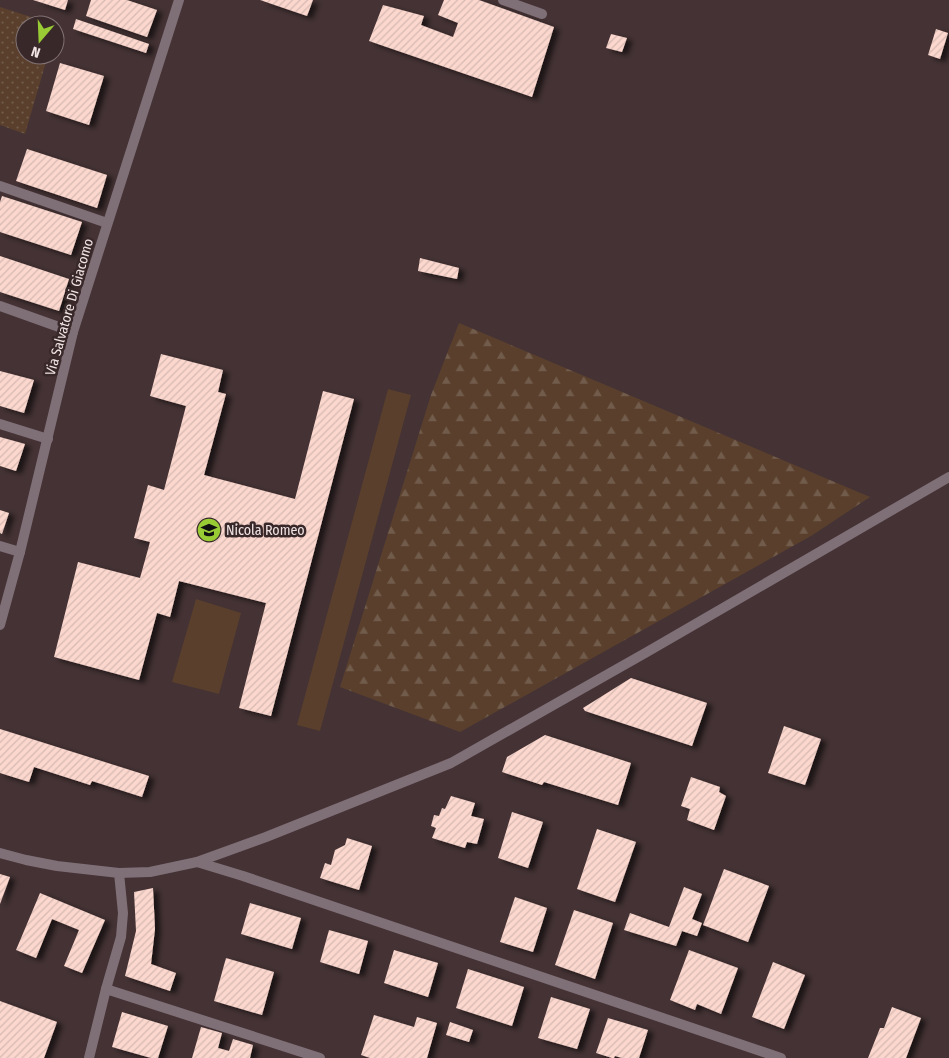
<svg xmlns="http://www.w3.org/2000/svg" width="949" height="1058" viewBox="0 0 949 1058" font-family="'Fira Sans Condensed',sans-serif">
	<defs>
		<pattern id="grass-dots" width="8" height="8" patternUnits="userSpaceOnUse" patternTransform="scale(1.25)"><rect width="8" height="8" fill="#593f2c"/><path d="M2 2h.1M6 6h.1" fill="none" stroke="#715b4a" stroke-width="1.8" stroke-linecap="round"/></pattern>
		<pattern id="forest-firs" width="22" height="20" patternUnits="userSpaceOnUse" patternTransform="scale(1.25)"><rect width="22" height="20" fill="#593f2c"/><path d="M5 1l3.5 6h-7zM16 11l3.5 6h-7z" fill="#715b4a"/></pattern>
		<pattern id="building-hatch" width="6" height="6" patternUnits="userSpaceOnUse" patternTransform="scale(1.25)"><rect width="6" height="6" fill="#fbd7ce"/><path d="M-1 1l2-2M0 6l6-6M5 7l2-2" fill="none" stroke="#d7bab2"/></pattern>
		<filter id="shadow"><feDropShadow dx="5.5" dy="3" stdDeviation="2.5" flood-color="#0009"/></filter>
	</defs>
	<rect width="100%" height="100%" fill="#443234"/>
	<polygon fill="url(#grass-dots)" points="0,7 56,25 55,30 55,25 25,25 25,55 48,55 25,134 0,125"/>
	<polygon fill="url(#forest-firs)" points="459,323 870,497 811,536 460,732 340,687 431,395"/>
	<g fill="#593f2c">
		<polygon points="388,389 411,395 320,731 297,725"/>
		<polygon points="196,599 241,613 219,694 172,682"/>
	</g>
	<g fill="url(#building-hatch)" filter="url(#shadow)">
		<polygon points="33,0 68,0 65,10"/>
		<polygon points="91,0 127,0 157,10 147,37 86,16"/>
		<polygon points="260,0 313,0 307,16"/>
		<polygon points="444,0 479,0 554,27 532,97 369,41 383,5 424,16 421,25 453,37 458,23 438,15"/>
		<polygon points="76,19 149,44 146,53 73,29"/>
		<polygon points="936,29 948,33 940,59 928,55"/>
		<polygon points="611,34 627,38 622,52 606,48"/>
		<polygon points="60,63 104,76 89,125 46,111"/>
		<polygon points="27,149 107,175 97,208 16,181"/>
		<polygon points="2,196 82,222 71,255 0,232 0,202"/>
		<polygon points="0,256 69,279 59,311 0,292"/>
		<polygon points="420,258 459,268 457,279 418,271"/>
		<polygon points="161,354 223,370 218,392 226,394 204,475 295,499 323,391 354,399 271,716 239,708 266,603 179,581 170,617 157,613 139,680 54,657 78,562 140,578 150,542 134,538 148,485 164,490 186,406 150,396"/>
		<polygon points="0,371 34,380 24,413 0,406"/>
		<polygon points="0,437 25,444 16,471 0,466"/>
		<polygon points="0,510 9,513 2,534 0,533"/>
		<polygon points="631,678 707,703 692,746 585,711 583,708"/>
		<polygon points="784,726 821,739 805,785 768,773"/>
		<polygon points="0,729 149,776 142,797 92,781 90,785 34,767 29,782 0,773"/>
		<polygon points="545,735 631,763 618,805 544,782 542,785 502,772 507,757"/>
		<polygon points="691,777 720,787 719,792 726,796 714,830 687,820 690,809 681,806"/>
		<polygon points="451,796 475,803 471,816 484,819 477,844 467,842 465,848 432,838 436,828 431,826 434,815 439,816 442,808 445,809"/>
		<polygon points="512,812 543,822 528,868 498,858"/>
		<polygon points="597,829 636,842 615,902 577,889"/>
		<polygon points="347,838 372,846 359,890 320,878 325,863 331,865 335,850 345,845"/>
		<polygon points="724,869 769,886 748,942 703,925"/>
		<polygon points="0,874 10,877 0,904"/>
		<polygon points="684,887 702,894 692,919 702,923 697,936 682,931 676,946 624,930 630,913 669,927"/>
		<polygon points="153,888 155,929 151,964 176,973 170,991 125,976 136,931 134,892"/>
		<polygon points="40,893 105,920 82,973 64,966 79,930 52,919 36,958 16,950"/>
		<polygon points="515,897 547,908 533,952 500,942"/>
		<polygon points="250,903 301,918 292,949 241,934"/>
		<polygon points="574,910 613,923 595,979 555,965"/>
		<polygon points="329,930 368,941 359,974 320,962"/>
		<polygon points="394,950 438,963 428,997 384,983"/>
		<polygon points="689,950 738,968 721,1014 697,1004 695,1010 670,1000"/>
		<polygon points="226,958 274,972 262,1015 214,1001"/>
		<polygon points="773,962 805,975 784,1029 752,1017"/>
		<polygon points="468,969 524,987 512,1026 456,1008"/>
		<polygon points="551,997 590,1009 577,1049 538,1038"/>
		<polygon points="0,1001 57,1022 44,1058 0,1058"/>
		<polygon points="892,1007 921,1018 906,1058 868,1058 880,1028 884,1028"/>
		<polygon points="122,1012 168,1026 158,1058 151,1058 112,1047"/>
		<polygon points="374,1015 414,1027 417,1017 437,1023 427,1058 370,1058 361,1055"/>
		<polygon points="608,1018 648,1030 639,1058 622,1058 615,1056 614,1058 612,1058 596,1053"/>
		<polygon points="450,1022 473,1030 469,1042 446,1035"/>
		<polygon points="201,1027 222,1033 218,1048 229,1051 233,1039 253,1045 250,1058 192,1058"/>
	</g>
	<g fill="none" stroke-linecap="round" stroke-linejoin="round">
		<g stroke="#7f6f77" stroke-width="10">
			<polyline points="503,0 542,14"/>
			<polyline points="0,186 107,223"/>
			<polyline points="0,306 73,332"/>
			<polyline points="0,424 48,439"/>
			<polyline points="0,546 20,552"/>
			<polyline points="0,625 20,552 73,332 179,0"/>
			<polyline points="197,862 243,876 781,1058"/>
			<polyline points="106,989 320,1058"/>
			<polyline points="89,1058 106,989 121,937 123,913 119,873"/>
		</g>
		<polyline stroke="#7f6f77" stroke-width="10" points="0,853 26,860 57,866 119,873 150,872 197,862 266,837 451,763 647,652 949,477"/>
	</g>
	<defs>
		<g id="school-disc" transform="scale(1.25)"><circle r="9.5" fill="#99cb35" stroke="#39282a"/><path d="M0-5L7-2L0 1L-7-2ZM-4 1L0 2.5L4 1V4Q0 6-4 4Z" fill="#111"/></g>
	</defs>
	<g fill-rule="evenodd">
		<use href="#school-disc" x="209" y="530"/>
	</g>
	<g text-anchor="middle" stroke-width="5" stroke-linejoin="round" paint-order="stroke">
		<g font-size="14" fill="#efe3e4" stroke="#39282a">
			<text transform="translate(69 307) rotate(-74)" y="5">Via Salvatore Di Giacomo</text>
		</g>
		<g font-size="14" fill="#efe3e4" stroke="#39282a" text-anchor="start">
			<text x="226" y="535">Nicola Romeo</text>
		</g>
	</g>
	<g transform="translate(40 40) rotate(199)"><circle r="24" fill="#39282a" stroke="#827374"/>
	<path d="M0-4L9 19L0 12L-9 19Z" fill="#99cb35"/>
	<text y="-8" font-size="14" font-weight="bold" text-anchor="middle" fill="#efe3e4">N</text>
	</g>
</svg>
